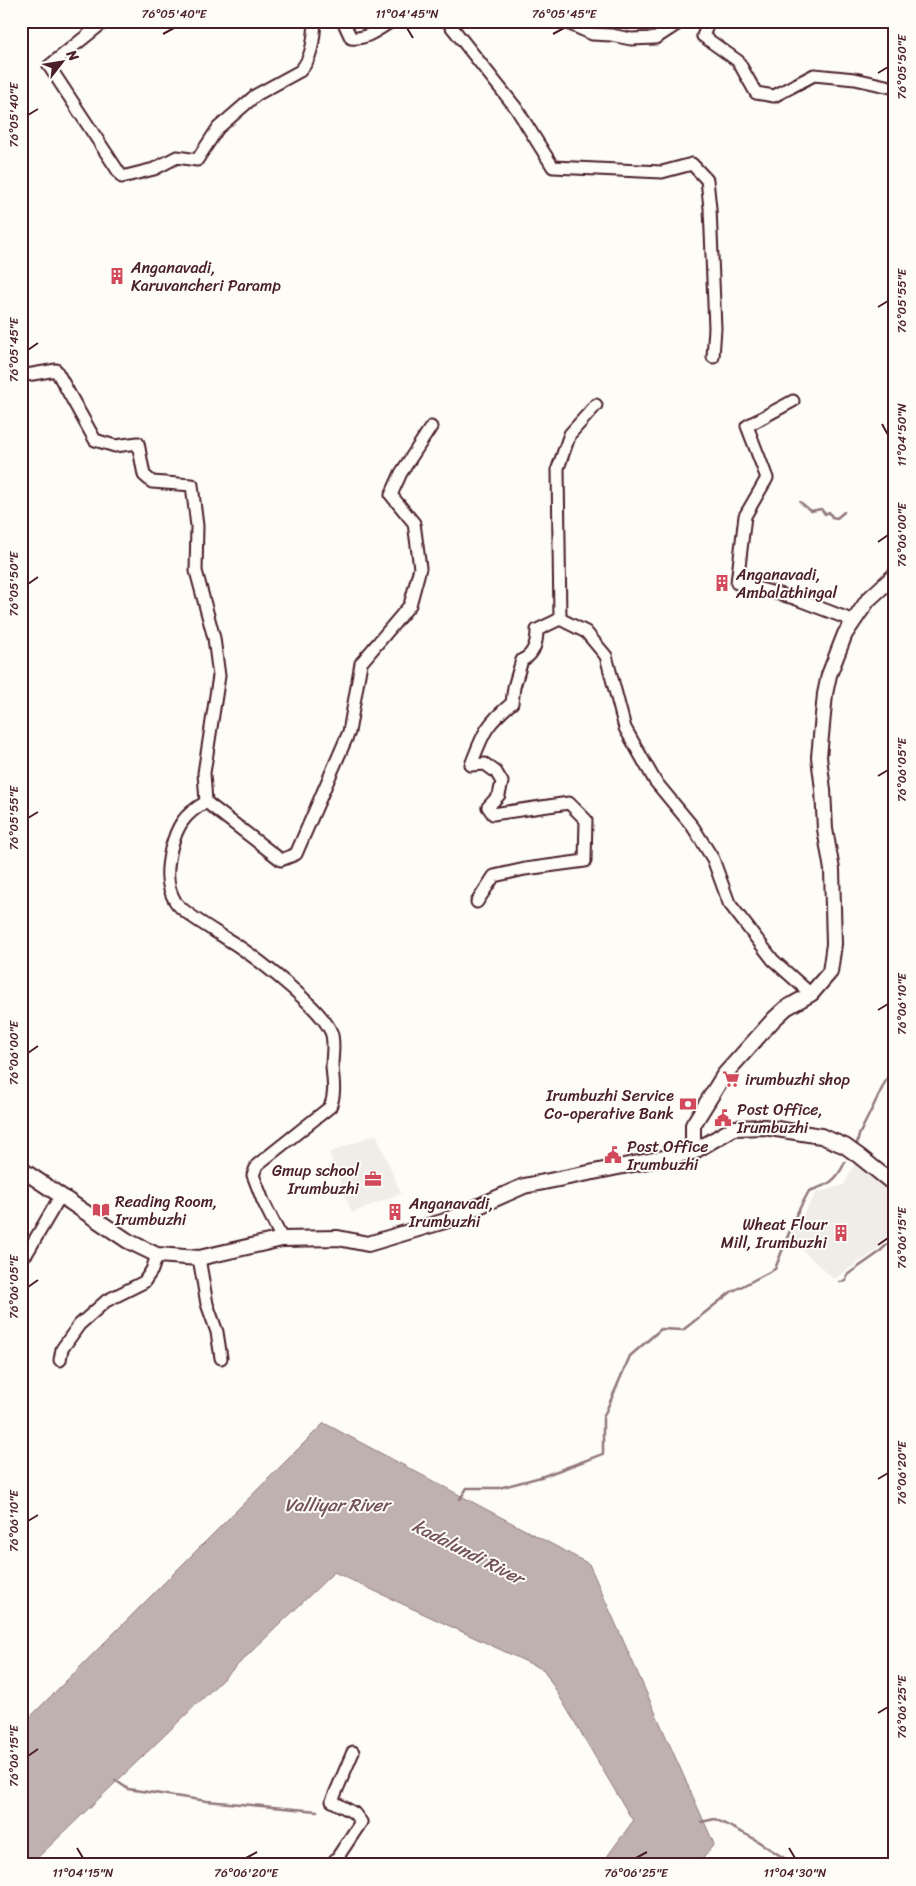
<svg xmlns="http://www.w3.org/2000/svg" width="916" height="1886" viewBox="0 0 916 1886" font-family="Sriracha,sans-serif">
	<rect width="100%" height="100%" fill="#fdfcf7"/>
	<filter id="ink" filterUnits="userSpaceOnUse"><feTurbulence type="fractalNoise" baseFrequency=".02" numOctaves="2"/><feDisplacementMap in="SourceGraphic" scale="10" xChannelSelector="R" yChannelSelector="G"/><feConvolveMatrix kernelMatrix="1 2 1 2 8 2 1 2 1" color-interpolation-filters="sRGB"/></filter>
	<g filter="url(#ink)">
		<g fill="#f0ece8">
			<polygon points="376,1134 401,1193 352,1213 329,1153"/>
			<polygon points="855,1163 895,1196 895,1231 877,1250 834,1279 789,1238 816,1193 844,1185"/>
		</g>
		<polygon fill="#c0b1b1" stroke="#91777b" points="324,1423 589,1564 714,1844 698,1865 601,1865 633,1821 544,1670 334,1572 30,1865 21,1865 21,1726"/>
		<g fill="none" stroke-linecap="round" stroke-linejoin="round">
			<g stroke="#91777b" stroke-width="2.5">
				<polyline points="800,502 811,511 821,509 825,514 829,512 832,517 837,518 844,512"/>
				<polyline points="857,1144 859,1135 895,1062"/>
				<polyline points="840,1282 846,1281 847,1275 877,1254 895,1237"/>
				<path d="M460,1499l7,-11h32l42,-11 62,-23v-36l27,-62 31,-27 22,1 48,-38 44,-23 21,-54 13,-24c19,-6 27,-9 36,-29"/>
				<polyline points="115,1780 128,1789 207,1801 317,1811"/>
				<polyline points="701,1822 715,1819 751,1837 795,1865"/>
			</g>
			<g stroke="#4a1f2b" stroke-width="15">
				<g id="minor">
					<path d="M105,21l-56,45 73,111 32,-8 23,-12 20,3 21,-32 38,-33 44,-24c12,-12 14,-33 15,-50"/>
					<path d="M343,21l8,17c15,2 29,-10 41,-17"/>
					<polyline points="447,21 516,108 553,167 662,172 692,164 707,180 710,208 715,328 713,357"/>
					<polyline points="563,21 592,34 611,35 631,39 656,38 682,21"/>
					<polyline points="709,21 703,36 738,61 756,93 774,96 814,75 855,79 895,88"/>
					<polyline points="21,376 56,370 95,440 115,446 138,443 144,475 152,482 192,485 197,526 196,571 214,638 219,676 204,773 206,802"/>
					<polyline points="793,401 747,426 767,478 745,516 737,583 794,598 854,621"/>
					<polyline points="560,619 558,468 570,434 596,405"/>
					<path d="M477,902l17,-26 31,-7 60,-8 1,-41 -17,-17 -76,11 -5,-7 11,-12 3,-13 -6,-10 -11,-8 -14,1c12,-31 14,-40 41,-62l2,-16 8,-27c12,-5 15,-18 15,-30l23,-11 26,13 20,24 19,72 30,53 38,46 20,32 16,44 44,57 38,34"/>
					<path d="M282,1239l-19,-38 -10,-26 4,-10 73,-58c6,-14 3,-26 2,-41 0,-10 3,-25 -1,-34 -10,-25 -79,-78 -104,-93 -12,-8 -46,-27 -52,-38 -10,-17 -8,-34 -4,-52 6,-23 13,-35 35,-47l75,58 15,-6 53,-122 12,-69 49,-58 10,-37 -6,-45 -23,-28 10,-22 30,-46"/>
					<polyline points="21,1258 27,1253 61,1195"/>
					<polyline points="199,1258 207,1304 217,1332 221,1358"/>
					<polyline points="60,1360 62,1349 79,1325 106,1301 144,1282 152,1270 157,1255"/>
					<polyline points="330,1865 337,1858 361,1822 354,1813 332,1801 353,1752"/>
				</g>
			</g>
			<g stroke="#4a1f2b" stroke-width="18">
				<g id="major">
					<polyline points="693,1152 693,1125 724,1075 774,1019 786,1008 811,994 830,972 834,944 832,870 825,829 823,790 819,757 825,694 829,675 845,634 868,600 895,575"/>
					<polyline points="21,1169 128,1241 157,1255 199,1258 282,1239 338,1238 368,1244 445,1221 524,1186 693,1152 734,1128 764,1127 821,1136 845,1146 859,1156 895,1185"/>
				</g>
			</g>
			<use href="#minor" stroke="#fdfcf7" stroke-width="11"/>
			<use href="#major" stroke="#fdfcf7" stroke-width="14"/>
		</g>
	</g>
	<path fill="none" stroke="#4a1f2b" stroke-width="2" d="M407,28l6,10M163,34l11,-6M553,34l11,-6M878,73l10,-6M28,115l10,-6M878,307l10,-6M28,350l10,-7M882,424l6,11M878,542l10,-7M28,584l10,-7M878,776l10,-6M28,818l10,-6M878,1010l10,-6M28,1053l10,-7M878,1245l10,-7M28,1287l10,-7M878,1479l10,-6M28,1521l10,-6M878,1713l10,-6M28,1756l10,-7M77,1848l6,10M789,1848l6,10M246,1858l11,-6M636,1858l11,-6"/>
	<defs>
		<g id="building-bare" transform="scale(1.35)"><path d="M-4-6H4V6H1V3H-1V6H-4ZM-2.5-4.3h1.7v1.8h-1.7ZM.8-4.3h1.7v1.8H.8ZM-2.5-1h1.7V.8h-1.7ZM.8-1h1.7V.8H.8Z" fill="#d1495b" stroke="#fdfcf7" stroke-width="2.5" paint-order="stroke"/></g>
		<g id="supermarket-bare" transform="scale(1.35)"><path d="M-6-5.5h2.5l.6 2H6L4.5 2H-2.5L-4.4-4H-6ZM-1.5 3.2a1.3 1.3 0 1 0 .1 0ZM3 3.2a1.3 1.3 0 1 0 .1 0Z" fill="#d1495b" stroke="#fdfcf7" stroke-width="2.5" paint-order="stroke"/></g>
		<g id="bank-bare" transform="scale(1.35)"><path d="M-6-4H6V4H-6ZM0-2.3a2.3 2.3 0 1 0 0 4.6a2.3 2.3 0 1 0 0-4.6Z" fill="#d1495b" stroke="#fdfcf7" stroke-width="2.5" paint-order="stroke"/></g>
		<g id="civic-bare" transform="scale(1.35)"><path d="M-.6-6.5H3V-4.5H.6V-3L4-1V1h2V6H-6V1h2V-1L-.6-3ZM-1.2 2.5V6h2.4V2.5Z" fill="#d1495b" stroke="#fdfcf7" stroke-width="2.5" paint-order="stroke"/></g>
		<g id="office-bare" transform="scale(1.35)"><path d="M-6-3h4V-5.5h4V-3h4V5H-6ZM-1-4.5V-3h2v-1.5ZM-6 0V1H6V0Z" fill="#d1495b" stroke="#fdfcf7" stroke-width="2.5" paint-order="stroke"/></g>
		<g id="library-bare" transform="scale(1.35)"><path d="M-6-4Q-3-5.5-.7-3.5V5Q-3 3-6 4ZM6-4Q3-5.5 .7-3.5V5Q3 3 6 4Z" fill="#d1495b" stroke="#fdfcf7" stroke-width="2.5" paint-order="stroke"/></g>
	</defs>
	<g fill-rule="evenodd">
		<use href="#building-bare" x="117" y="276"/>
		<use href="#building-bare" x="722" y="583"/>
		<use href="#supermarket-bare" x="731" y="1079"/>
		<use href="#bank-bare" x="688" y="1104"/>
		<use href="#civic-bare" x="723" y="1118"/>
		<use href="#civic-bare" x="613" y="1155"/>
		<use href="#office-bare" x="373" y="1179"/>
		<use href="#library-bare" x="101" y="1210"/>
		<use href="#building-bare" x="395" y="1212"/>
		<use href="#building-bare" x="841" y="1233"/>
	</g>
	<g text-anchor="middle" stroke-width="4" stroke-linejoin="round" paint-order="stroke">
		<g font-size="16" fill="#4a1f2b" stroke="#fdfcf7" text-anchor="start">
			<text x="131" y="273">Anganavadi,<tspan x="131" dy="18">Karuvancheri Paramp</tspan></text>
			<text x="736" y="580">Anganavadi,<tspan x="736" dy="18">Ambalathingal</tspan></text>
			<text x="745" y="1085">irumbuzhi shop</text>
			<text x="674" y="1101" text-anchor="end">Irumbuzhi Service<tspan x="674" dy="18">Co-operative Bank</tspan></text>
			<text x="737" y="1115">Post Office,<tspan x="737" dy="18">Irumbuzhi</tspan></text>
			<text x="627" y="1152">Post Office<tspan x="627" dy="18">Irumbuzhi</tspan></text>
			<text x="359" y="1176" text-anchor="end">Gmup school<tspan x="359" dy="18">Irumbuzhi</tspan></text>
			<text x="115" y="1207">Reading Room,<tspan x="115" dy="18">Irumbuzhi</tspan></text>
			<text x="409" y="1209">Anganavadi,<tspan x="409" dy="18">Irumbuzhi</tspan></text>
			<text x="827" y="1230" text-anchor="end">Wheat Flour<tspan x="827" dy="18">Mill, Irumbuzhi</tspan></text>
		</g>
		<g font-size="18" font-style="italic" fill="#73525a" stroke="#fdfcf7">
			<text x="337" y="1511">Valliyar River</text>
			<text transform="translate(468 1552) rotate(27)" y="6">kadalundi River</text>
		</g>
	</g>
	<rect width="916" height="1886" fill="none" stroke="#fdfcf7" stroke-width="55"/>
	<g transform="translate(62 62) rotate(59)" stroke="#fdfcf7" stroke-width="4" paint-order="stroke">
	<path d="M0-4L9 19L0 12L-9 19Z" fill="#4a1f2b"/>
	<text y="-8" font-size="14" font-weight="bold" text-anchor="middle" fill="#4a1f2b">N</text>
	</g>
	<rect x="28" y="28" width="860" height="1830" fill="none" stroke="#4a1f2b" stroke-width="2"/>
	<g font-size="12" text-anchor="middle" fill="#4a1f2b">
		<text x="174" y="18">76°05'40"E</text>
		<text x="407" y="18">11°04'45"N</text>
		<text x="564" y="18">76°05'45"E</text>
		<text transform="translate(902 67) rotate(-90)" y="4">76°05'50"E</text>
		<text transform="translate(14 115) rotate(-90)" y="4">76°05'40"E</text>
		<text transform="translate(902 301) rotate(-90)" y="4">76°05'55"E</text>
		<text transform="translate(14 350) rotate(-90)" y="4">76°05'45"E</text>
		<text transform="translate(902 435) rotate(-90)" y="4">11°04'50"N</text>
		<text transform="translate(902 535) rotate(-90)" y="4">76°06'00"E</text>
		<text transform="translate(14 584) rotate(-90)" y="4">76°05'50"E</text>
		<text transform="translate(902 770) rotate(-90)" y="4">76°06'05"E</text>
		<text transform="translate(14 818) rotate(-90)" y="4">76°05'55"E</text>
		<text transform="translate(902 1004) rotate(-90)" y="4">76°06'10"E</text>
		<text transform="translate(14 1053) rotate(-90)" y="4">76°06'00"E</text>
		<text transform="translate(902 1238) rotate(-90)" y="4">76°06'15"E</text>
		<text transform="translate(14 1287) rotate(-90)" y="4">76°06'05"E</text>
		<text transform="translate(902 1473) rotate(-90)" y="4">76°06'20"E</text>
		<text transform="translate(14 1521) rotate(-90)" y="4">76°06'10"E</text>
		<text transform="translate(902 1707) rotate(-90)" y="4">76°06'25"E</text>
		<text transform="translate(14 1756) rotate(-90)" y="4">76°06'15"E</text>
		<text x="83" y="1877">11°04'15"N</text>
		<text x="246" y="1877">76°06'20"E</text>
		<text x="636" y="1877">76°06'25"E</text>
		<text x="795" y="1877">11°04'30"N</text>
	</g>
</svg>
